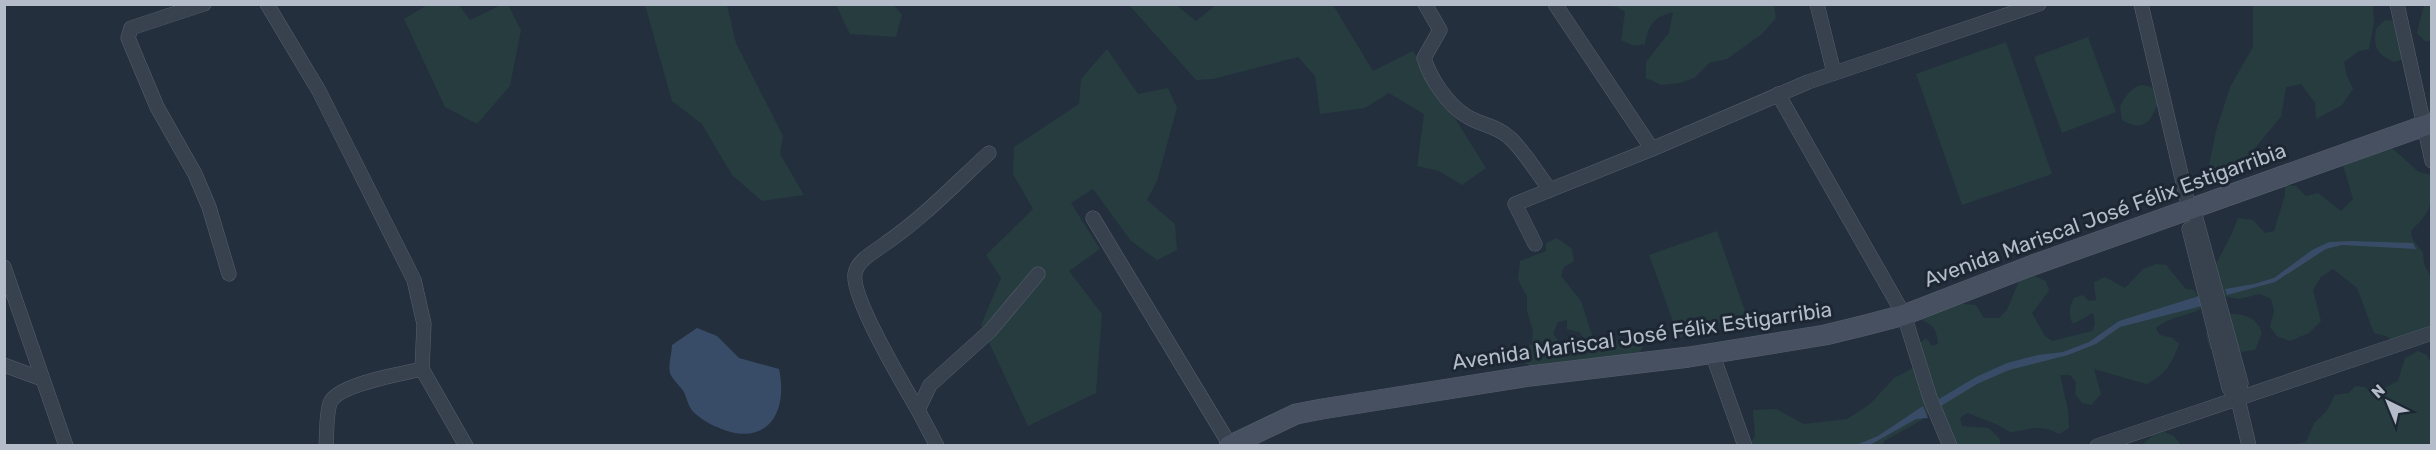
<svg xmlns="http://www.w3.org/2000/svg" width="2436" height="450" viewBox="0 0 2436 450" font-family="Rubik,sans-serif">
	<rect width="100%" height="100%" fill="#242f3e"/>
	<g fill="#263c3f">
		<polygon points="429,4 459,5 470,20 501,5 508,5 521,30 510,86 477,124 445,107 404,19"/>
		<polygon points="645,5 727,5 736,43 783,136 780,154 804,195 762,201 732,175 702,124 672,101"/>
		<polygon points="836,5 894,5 902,15 896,37 850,34"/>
		<polygon points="1129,5 1176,5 1196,21 1216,5 1333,5 1373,71 1413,51 1486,168 1462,185 1439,171 1417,166 1424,114 1389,93 1365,108 1320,114 1315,76 1298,57 1213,79 1196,80"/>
		<path d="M1599,5h175l2,13 -14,16 -35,25 -18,4 -15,15 -14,5 -19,2 -15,-7v-16l23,-29 4,-21c-19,5 -25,13 -28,32l-11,2 -13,-6 4,-28 -8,-5z"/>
		<polygon points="2253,5 2373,5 2374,23 2369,49 2359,51 2344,62 2347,76 2353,89 2342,105 2316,119 2315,103 2301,84 2286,87 2281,117 2231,176 2208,170 2216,131 2230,87 2253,47"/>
		<polygon points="2424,5 2431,5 2431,40 2426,42 2417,33"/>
		<path d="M2385,20l12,1 7,38 -10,3c-17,-8 -21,-14 -18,-33z"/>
		<polygon points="2088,37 2116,112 2062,133 2034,57"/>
		<polygon points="2006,42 2052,174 1962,205 1916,74"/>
		<polygon points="1107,49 1138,94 1168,88 1177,108 1157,181 1147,200 1175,224 1177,250 1157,260 1131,241 1093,189 1071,203 1100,249 1069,271 1102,314 1096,393 1028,426 981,325 1001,278 986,255 1033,209 1013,174 1014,147 1079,104 1081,79"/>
		<path d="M2142,85l9,2 9,10c-7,20 -14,38 -38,23l-2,-14c5,-9 12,-20 22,-21z"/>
		<path d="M2375,148l18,1 26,23 12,3c0,31 3,33 -20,56l1,7 11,15 1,11 7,13v60l-35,7 -10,-8 -12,-3 -17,-45 -24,-19 -12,8 -8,13 8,31 -12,12 -19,8 -13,-5 -7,-9 4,-16 -3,-12 -11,-5 -21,5 -22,-4 -6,-21c9,-19 20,-36 27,-56l15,2 12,13 9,-2 11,-36v-10l11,1 10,10 12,-3 23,18 12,-12 -10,-34z"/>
		<polygon points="1717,231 1746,314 1679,338 1649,255"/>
		<polygon points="1557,238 1572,249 1574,261 1564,267 1561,276 1581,301 1594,341 1584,339 1579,332 1567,329 1567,320 1558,322 1553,334 1561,344 1568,348 1604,341 1639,339 1644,346 1639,354 1534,369 1524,362 1526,348 1532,344 1533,331 1527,311 1527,297 1518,279 1520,261 1546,251 1546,243"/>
		<path d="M2156,264l10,1 20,24 9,1 6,19c-15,7 -32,8 -45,19l4,7 13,3 6,6c-7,19 -14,32 -33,40l-52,-15 7,25 -10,11 -9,-2 -7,-9 1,-12 -6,-7h-10l8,35 1,18 -10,6c-20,-11 -29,-4 -49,-2l-14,-8 -29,-11 -7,5 2,8 27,2 10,10 2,7h-51l-33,-99 9,-8 6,8 6,-2c-1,-13 -4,-19 -16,-24l-3,-7 36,-10 21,2 8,13h15l8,-8 12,-29 13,-6 14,6 3,10 -17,22 13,23 7,5 40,-10 3,-7 -2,-11 -20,11c-5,-8 -4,-17 1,-26l9,-3 6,6 7,-1 -2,-18 11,-5 20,11 18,-19z"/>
		<path d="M2221,314c19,-1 34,0 41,19l-7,17 -15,2 -30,-3 -4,-14 3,-15z"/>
		<polygon points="2418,351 2427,355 2431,363 2431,445 2292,445 2306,442 2314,423 2326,412 2335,395 2349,393 2355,386 2365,387 2372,394 2398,381 2405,358"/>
		<polygon points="1915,367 1933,410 1920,421 1884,441 1883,445 1749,446 1755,436 1753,410 1776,409 1804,424 1847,419 1870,404 1894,378"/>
		<polygon points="2164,432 2174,436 2181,445 2142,445 2153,435"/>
	</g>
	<g fill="#394c67">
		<polygon points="2352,241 2413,243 2416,249 2342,245 2326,249 2275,282 2227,295 2225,289 2254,284 2274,278 2312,250 2329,242"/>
		<polygon points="2199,296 2202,306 2120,327 2096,344 2068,355 2009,370 1977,384 1941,406 1939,399 1976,377 2007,363 2038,355 2063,352 2089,342 2119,321"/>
		<path d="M697,328l20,8 22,22 40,11c10,46 -14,80 -62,58 -8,-3 -21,-11 -26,-18 -3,-5 -5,-12 -7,-17 -4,-6 -12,-13 -14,-19 -2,-8 2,-20 2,-28z"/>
		<polygon points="1923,406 1928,418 1916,419 1870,445 1856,445 1878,436"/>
	</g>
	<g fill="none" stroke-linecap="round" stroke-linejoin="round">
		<g stroke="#565f6c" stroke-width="15">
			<g id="street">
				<polyline points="204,4 131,28 128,38 157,107 195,174 209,207 229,274"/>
				<polyline points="267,4 319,91 414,280 424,324 422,369 466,446"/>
				<path d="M1425,4l15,26 -16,28c6,20 24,48 44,59 13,8 30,9 42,21 15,14 27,35 40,52"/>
				<polyline points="1555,4 1652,149"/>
				<polyline points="1817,4 1834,73"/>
				<polyline points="2141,4 2189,208 2195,215 2241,383 2238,399 2249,446"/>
				<polyline points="2397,4 2432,161"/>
				<polyline points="1778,94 1904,315 1930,398 1950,446"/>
				<polyline points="1093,218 1230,445"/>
				<polyline points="2189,229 2229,388 2238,399"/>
				<polyline points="1535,244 1515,204 1652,149 1808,82 2039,4"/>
				<polyline points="4,267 66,446"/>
				<polyline points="1712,353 1745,446"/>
				<polyline points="4,365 42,379"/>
				<path d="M918,410c-14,-24 -67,-113 -63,-136 2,-14 21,-23 31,-31 37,-25 70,-60 103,-90"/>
				<path d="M326,446c1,-14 0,-31 4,-43 7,-19 72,-29 92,-34"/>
				<polyline points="937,446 918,410 930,385 990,331 1038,274"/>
				<polyline points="2097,446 2432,333"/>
			</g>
		</g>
		<g stroke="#565f6c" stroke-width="21">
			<polyline id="secondary" points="1229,446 1296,414 1322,409 1530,376 1689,357 1825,335 1866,325 1904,315 2033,265 2432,123"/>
		</g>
		<use href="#street" stroke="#38414e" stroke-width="14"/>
		<use href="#secondary" stroke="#465061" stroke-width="20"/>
	</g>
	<g text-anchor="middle" stroke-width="6" stroke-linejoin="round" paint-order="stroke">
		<g font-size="21" fill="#b4bcc9" stroke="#1d2633">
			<text transform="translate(2105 215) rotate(-20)" y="7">Avenida Mariscal José Félix Estigarribia</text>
			<text transform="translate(1642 336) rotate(-8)" y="7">Avenida Mariscal José Félix Estigarribia</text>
		</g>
	</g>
	<rect width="2436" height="450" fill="none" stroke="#b4bcc9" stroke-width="12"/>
	<g transform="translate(2388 402) rotate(317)" stroke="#1d2633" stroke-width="4.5" paint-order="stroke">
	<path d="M0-4.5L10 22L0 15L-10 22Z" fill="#b4bcc9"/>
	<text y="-9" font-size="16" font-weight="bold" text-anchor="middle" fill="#b4bcc9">N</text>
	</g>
</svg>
